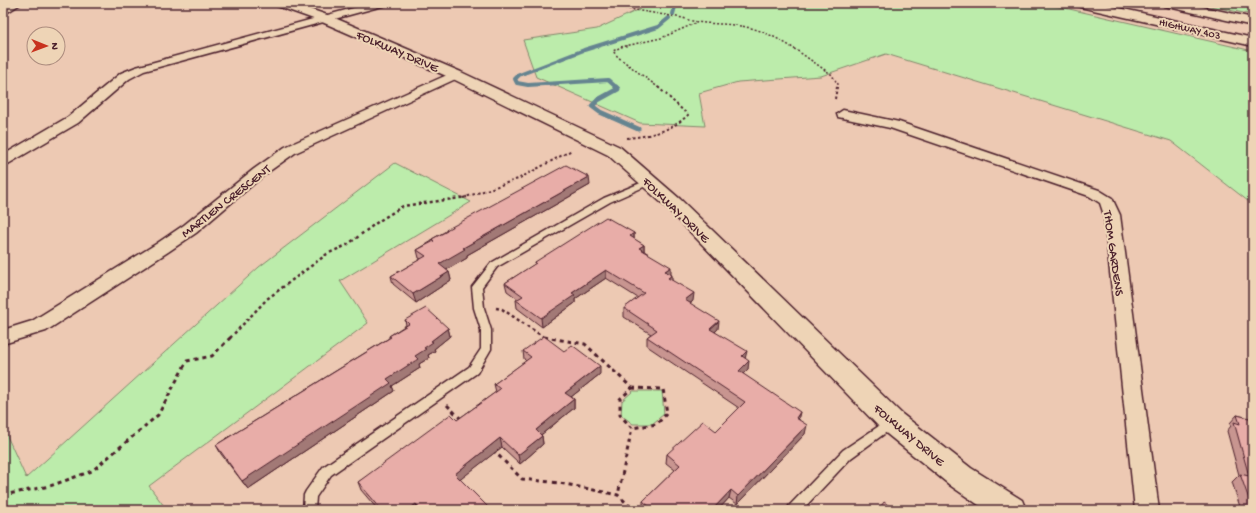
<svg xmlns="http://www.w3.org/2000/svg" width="1256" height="513" viewBox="0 0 1256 513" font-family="'Gochi Hand',sans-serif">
	<rect width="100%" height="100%" fill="#edc9b3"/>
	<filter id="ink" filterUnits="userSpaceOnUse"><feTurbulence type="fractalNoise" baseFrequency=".025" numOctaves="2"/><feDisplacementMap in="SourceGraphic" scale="8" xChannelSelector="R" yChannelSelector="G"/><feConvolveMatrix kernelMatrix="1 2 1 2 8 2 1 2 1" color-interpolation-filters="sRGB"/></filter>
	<g filter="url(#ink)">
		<g fill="#bcecab" stroke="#83866b">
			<polygon points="640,3 1043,3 1253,51 1253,205 1171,141 886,54 821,76 738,82 699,93 705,126 640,123 536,77 523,40 597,29 640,9"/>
			<polygon points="1196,3 1253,3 1253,15"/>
			<polygon points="395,163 471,202 340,281 368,323 149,486 167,510 3,510 3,427 26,478 259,267"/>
			<polygon points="633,391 662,391 664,414 652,424 633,424 621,415 622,401"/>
		</g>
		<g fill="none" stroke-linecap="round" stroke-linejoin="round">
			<g stroke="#658490" stroke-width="4">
				<polyline points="673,14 676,3"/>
				<polyline points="617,88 608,80 528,85 517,83 515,79 519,75 584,50 658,27 669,18"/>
			</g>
			<polyline stroke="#658490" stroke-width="5" points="616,87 618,89 598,100 592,106 600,112 638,129"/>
			<g stroke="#4a1f2b" stroke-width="3">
				<g id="service">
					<polygon points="648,180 651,180 655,182 610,202 497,267 482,287 484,308 491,330 491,349 477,373 331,475 316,497 315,510 303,510 304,495 306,491 323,467 469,367 481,349 481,330 474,308 472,287 491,263 604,198"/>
					<polygon points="891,418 895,420 897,423 895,426 851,458 802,510 788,510 789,506 843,450"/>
				</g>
			</g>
			<g stroke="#4a1f2b" stroke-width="3">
				<g id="minor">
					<polygon points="10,3 22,3 3,15 3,8"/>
					<polygon points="372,3 388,3 386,5 144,71 129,79 78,123 8,164 3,165 3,155 68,117 121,73 136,67"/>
					<polygon points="456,71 460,73 462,75 460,77 295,153 264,175 196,233 168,252 46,331 3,344 3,330 32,321 156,244 184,225 254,169 285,147"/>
					<polygon points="843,110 899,122 1099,190 1112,198 1120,215 1159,510 1135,510 1104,215 1100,203 1089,196 890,128 838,117 837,114"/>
				</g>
			</g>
			<g stroke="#4a1f2b" stroke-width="3">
				<polygon id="tertiary" points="275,3 292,3 330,16 461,72 620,147 680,199 902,414 971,468 1022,500 1026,510 986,510 951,486 882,430 666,207 608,155 451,78 322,22 277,6"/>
			</g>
			<g stroke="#4a1f2b" stroke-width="3">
				<g id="motorway">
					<polygon points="1074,3 1097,3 1253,38 1253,46 1080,7"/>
					<polygon points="1162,3 1185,3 1253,18 1253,26 1164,6"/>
				</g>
			</g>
			<g stroke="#4a1f2b" stroke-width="1.5" stroke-dasharray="2 2" stroke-linecap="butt">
				<path d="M593,3l90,15c20,8 42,4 63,9 31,6 59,30 85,47l7,10 -1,4"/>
				<polyline points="659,88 618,57 613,51 621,47 661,38 696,23"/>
			</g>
			<g stroke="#4a1f2b" stroke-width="2" stroke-dasharray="2.5 2.5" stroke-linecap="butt">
				<polyline points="835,99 837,87"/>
				<path d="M627,138c23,-2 44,-7 61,-23l-30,-28"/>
				<polyline points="463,198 518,179 572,150"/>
			</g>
			<g stroke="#4a1f2b" stroke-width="2.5" stroke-dasharray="3 3" stroke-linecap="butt">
				<polyline points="496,308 502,309 545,338"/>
				<polyline points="230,338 267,299 327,254 347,245 379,221 403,206 467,197"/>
			</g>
			<g stroke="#4a1f2b" stroke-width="3" stroke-dasharray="4 4" stroke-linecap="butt">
				<polyline points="544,337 585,344 632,388 620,399 620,415 632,428 618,495"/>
				<polyline points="632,388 663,389 667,413 657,424 632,428"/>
				<polyline points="447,405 462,420"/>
				<polyline points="493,450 522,479 560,483 618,495 634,510"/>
				<polyline points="3,495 50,486 92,471 158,415 187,361 212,356 231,337"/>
			</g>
			<use href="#service" fill="#eed4b6" fill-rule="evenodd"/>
			<use href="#minor" fill="#eed4b6" fill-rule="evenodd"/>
			<use href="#tertiary" fill="#eed4b6" fill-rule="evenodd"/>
			<use href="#motorway" fill="#eed4b6" fill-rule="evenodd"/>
		</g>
		<g fill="#c89590" stroke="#4a1f2b">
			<polygon points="590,185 467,255 467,258 446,270 449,272 451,280 416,303 393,284 391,276 421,259 419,258 417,250 432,241 432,239 446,231 446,230"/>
			<polygon points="634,233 634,239 644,245 644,251 671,274 672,280 693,301 690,304 718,329 715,332 746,359 748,369 743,374 799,419 805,434 737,504 729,498 718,510 644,510 643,509 643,501 675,470 666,463 667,454 716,431 739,408 647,346 647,337 651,334 624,317 624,308 638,298 606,278 575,299 575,303 542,327 517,308 516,300 518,299 507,291 505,283 535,264 535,262"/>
			<polygon points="405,320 448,328 450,336 434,349 435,351 428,355 429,358 419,364 420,368 392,386 394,391 248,489 221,454 216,445 389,338 389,336 406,325"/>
			<polygon points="523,351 564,351 600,374 571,397 574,399 574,408 541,435 542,436 543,444 520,464 502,447 460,479 491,510 378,510 361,490 358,482 457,420 496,392 494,384 526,361 524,359"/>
			<polygon points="1237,415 1253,419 1253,510 1241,510 1232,482 1239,475 1227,431 1231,426 1230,423"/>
		</g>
		<g fill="#a27976" stroke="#4a1f2b">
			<polygon points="589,177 590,185 467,255 467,258 441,273 439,264 463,248"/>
			<polygon points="634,233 634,241 630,236"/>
			<polygon points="644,245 644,253 639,248"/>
			<polygon points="671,267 671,275 665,271"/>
			<polygon points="606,270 606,278 575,299 575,303 542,327 541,318 572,293"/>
			<polygon points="449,272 451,280 416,303 413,294"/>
			<polygon points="672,275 672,283 668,278"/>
			<polygon points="694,293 693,301 684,308 685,300"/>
			<polygon points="719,321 718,329 709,337 710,329"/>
			<polygon points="448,328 450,336 434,349 435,351 428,355 429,358 419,364 420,368 392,386 394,391 248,489 242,481 387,379 424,348 431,341"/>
			<polygon points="747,351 745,359 742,356"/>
			<polygon points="749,361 748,369 737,380 739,371"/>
			<polygon points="600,366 600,374 566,401 565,393"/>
			<polygon points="574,399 574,408 537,438 536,430"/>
			<polygon points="800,412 798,421 796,418"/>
			<polygon points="807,425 805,434 737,504 738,496"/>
			<polygon points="542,436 543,444 520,464 518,455"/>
			<polygon points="500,438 502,447 457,482 455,474"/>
			<polygon points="731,490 729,498 718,510 712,510"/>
			<polygon points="416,504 418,510 408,510"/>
		</g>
		<g fill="#e8ada8" stroke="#4a1f2b">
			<polygon points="566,165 589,177 463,248 465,249 439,264 449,272 413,294 391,276 426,256 417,250 434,241 432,239 447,231 446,230"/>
			<polygon points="606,217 634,233 630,236 644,245 639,248 671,267 665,271 672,275 668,278 694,293 685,300 719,321 710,329 747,351 742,356 749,361 739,371 800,412 796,418 807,425 738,496 731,490 712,510 653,510 643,501 680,465 667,454 703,421 716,431 745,402 647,337 657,330 624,308 644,293 606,270 572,293 575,295 541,318 516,300 523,296 505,283 536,263 535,262"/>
			<polygon points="426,308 448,328 431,341 433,342 424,348 426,349 415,356 418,359 387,379 391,383 242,481 216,445 391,337 389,336 409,324 405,320"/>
			<polygon points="544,336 564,351 572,345 600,366 565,393 574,399 536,430 542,436 518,455 500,438 455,474 491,510 421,510 416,504 408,510 382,510 358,482 451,414 457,420 500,389 494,384 531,357 523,351"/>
			<polygon points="1237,415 1253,419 1253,504 1250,502 1240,474 1249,476 1234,422 1240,424"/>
			<polygon points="884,502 895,510 878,510"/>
		</g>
	</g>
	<g text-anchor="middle" stroke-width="4" stroke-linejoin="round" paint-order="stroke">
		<g font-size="11" fill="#4a1f2b" stroke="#eed4b6">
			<text transform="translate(1190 28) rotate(13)" y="4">HIGHWAY 403</text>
		</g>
		<g font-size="13" fill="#4a1f2b" stroke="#eed4b6">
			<text transform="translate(398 50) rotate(23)" y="5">FOLKWAY DRIVE</text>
			<text transform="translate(225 200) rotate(-38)" y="5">MARTLEN CRESCENT</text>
			<text transform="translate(677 209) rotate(44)" y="5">FOLKWAY DRIVE</text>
			<text transform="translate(1115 253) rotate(82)" y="5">THOM GARDENS</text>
			<text transform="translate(910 434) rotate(40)" y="5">FOLKWAY DRIVE</text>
		</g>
	</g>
	<rect width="1256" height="513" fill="none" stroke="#eed4b6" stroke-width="16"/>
	<rect x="8" y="8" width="1240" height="497" fill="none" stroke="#4a1f2b" stroke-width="1.5" filter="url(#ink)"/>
	<g transform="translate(46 46) rotate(91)"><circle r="19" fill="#eed4b6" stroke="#ac8c7e"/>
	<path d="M0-3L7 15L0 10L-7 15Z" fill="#c8321e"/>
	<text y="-6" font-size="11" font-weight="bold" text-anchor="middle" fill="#4a1f2b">N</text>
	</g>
</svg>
